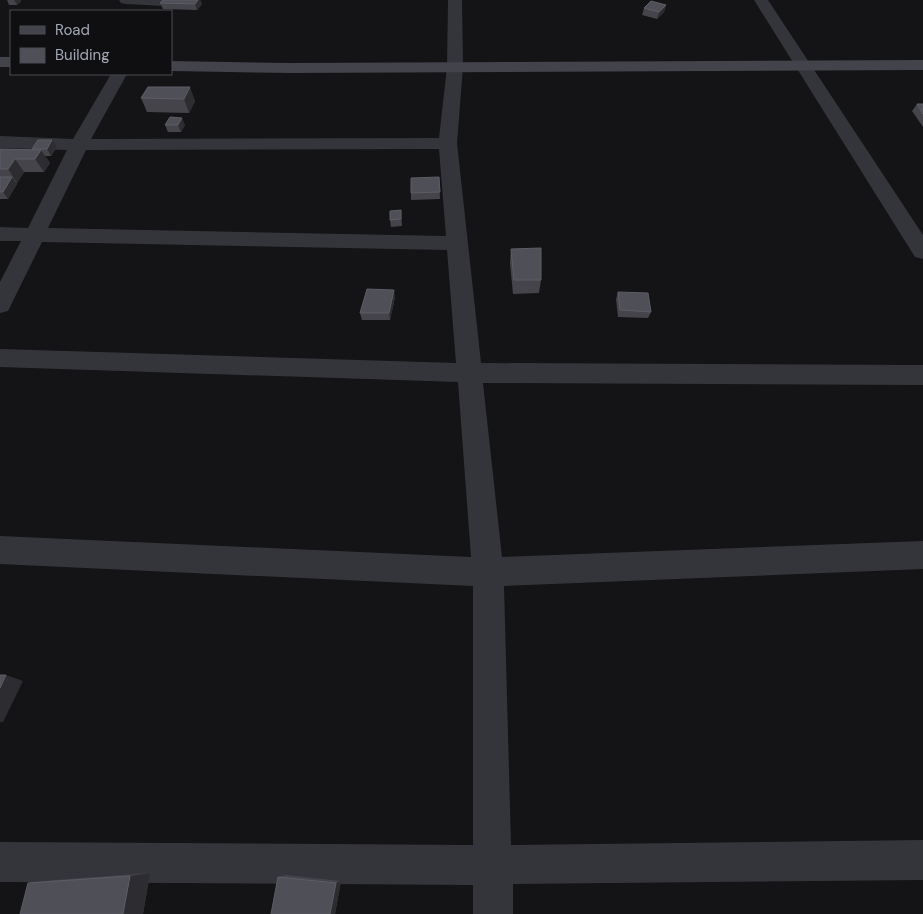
<svg xmlns="http://www.w3.org/2000/svg" width="923" height="914" viewBox="0 0 923 914" font-family="'DM Sans',sans-serif">
	<rect width="100%" height="100%" fill="#141416"/>
	<g fill="none" stroke-linecap="round" stroke-linejoin="round">
		<g fill="#34343b" fill-rule="evenodd">
			<polygon points="119,0 170,0 171,2 169,5 164,6 126,4 121,3"/>
			<path d="M448,0h14l1,67 -6,76 24,220 442,2v20l-440,-2 19,174 421,-16v28l-419,17 7,259 412,-5v40l-410,4v30h-40v-29l-473,-3v-40l473,3v-259l-473,-22v-28l471,21 -13,-175 -458,-15v-18l456,14 -9,-113 -405,-8 -34,69 -8,2v-31l21,-41h-21v-14l28,1 39,-78 -67,-2v-12l73,3 38,-65h16l-36,65 348,-1 8,-71zM439,149l7,87 -398,-8 38,-78z"/>
			<polygon points="754,0 768,0 923,235 923,259 915,257"/>
		</g>
		<g fill="#42434b" fill-rule="evenodd">
			<rect x="0" y="57" width="11" height="10"/>
			<polygon points="923,60 923,70 290,73 171,71 171,61 290,63"/>
		</g>
	</g>
	<g fill="#45444b">
		<polygon points="7,0 21,0 21,1 17,5 9,5"/>
		<polygon points="163,0 200,0 202,4 197,10 163,9 160,3"/>
		<polygon points="666,5 664,12 657,19 642,15 644,8"/>
		<polygon points="148,87 195,101 189,113 147,112 141,98"/>
		<polygon points="917,104 923,104 923,127 912,111"/>
		<polygon points="165,125 185,125 181,132 168,132"/>
		<polygon points="57,147 51,156 45,156 50,163 44,172 24,172 17,183 16,183 17,184 8,199 0,199 0,149 33,150 32,149"/>
		<polygon points="439,177 440,199 411,200 411,193"/>
		<polygon points="401,210 402,226 391,227 390,220"/>
		<polygon points="511,249 541,280 539,293 513,294 510,263"/>
		<polygon points="618,292 651,312 648,318 618,317 616,299"/>
		<polygon points="395,297 390,320 362,320 360,313"/>
		<polygon points="150,873 143,914 28,883 55,880"/>
		<polygon points="286,875 341,881 335,914 278,877"/>
	</g>
	<g fill="#2d2d31">
		<polygon points="14,0 21,0 21,1 17,5"/>
		<polygon points="198,0 200,0 202,4 197,10 195,4"/>
		<polygon points="666,5 664,12 657,19 659,12"/>
		<polygon points="190,87 195,101 189,113 184,99"/>
		<polygon points="182,118 185,125 181,132 178,125"/>
		<polygon points="52,140 57,147 51,156 47,149"/>
		<polygon points="41,150 50,163 44,172 35,159"/>
		<polygon points="15,159 24,172 17,183 8,169"/>
		<polygon points="12,177 17,184 8,199 3,192"/>
		<polygon points="394,290 395,297 390,320 389,313"/>
		<polygon points="6,675 23,681 3,722 0,722 0,688"/>
		<polygon points="150,873 143,914 123,914 130,876"/>
		<polygon points="341,881 335,914 330,914 336,883"/>
	</g>
	<g fill="#4f4f57" stroke="#5d5d66">
		<polygon points="163,0 198,0 195,4 160,3"/>
		<polygon points="651,1 666,5 659,12 644,8"/>
		<polygon points="148,87 190,87 184,99 141,98"/>
		<polygon points="917,104 923,104 923,114"/>
		<polygon points="170,117 182,118 178,125 165,125"/>
		<polygon points="38,140 52,140 47,149 32,149"/>
		<polygon points="0,149 41,150 35,159 15,159 8,169 0,169"/>
		<polygon points="0,177 12,177 3,192 0,192"/>
		<polygon points="439,177 440,192 411,193 411,178"/>
		<polygon points="401,210 401,219 390,220 390,211"/>
		<polygon points="541,248 541,280 514,280 511,249"/>
		<polygon points="367,289 394,290 389,313 360,313"/>
		<polygon points="618,292 648,293 651,312 620,310"/>
		<polygon points="0,675 6,675 0,688"/>
		<polygon points="130,876 123,914 20,914 28,883"/>
		<polygon points="278,877 336,883 330,914 271,914"/>
	</g>
	<rect x="10" y="10" width="162" height="65" fill="#0f0f11" stroke="#4b4c53"/>
	<rect x="20" y="26" width="25" height="8" fill="#42434b" stroke="#4b4c53"/>
	<text x="55" y="35" font-size="15" fill="#a4a7b7">Road</text>
	<rect x="20" y="48" width="25" height="15" fill="#4f4f57" stroke="#4b4c53"/>
	<text x="55" y="60" font-size="15" fill="#a4a7b7">Building</text>
</svg>
